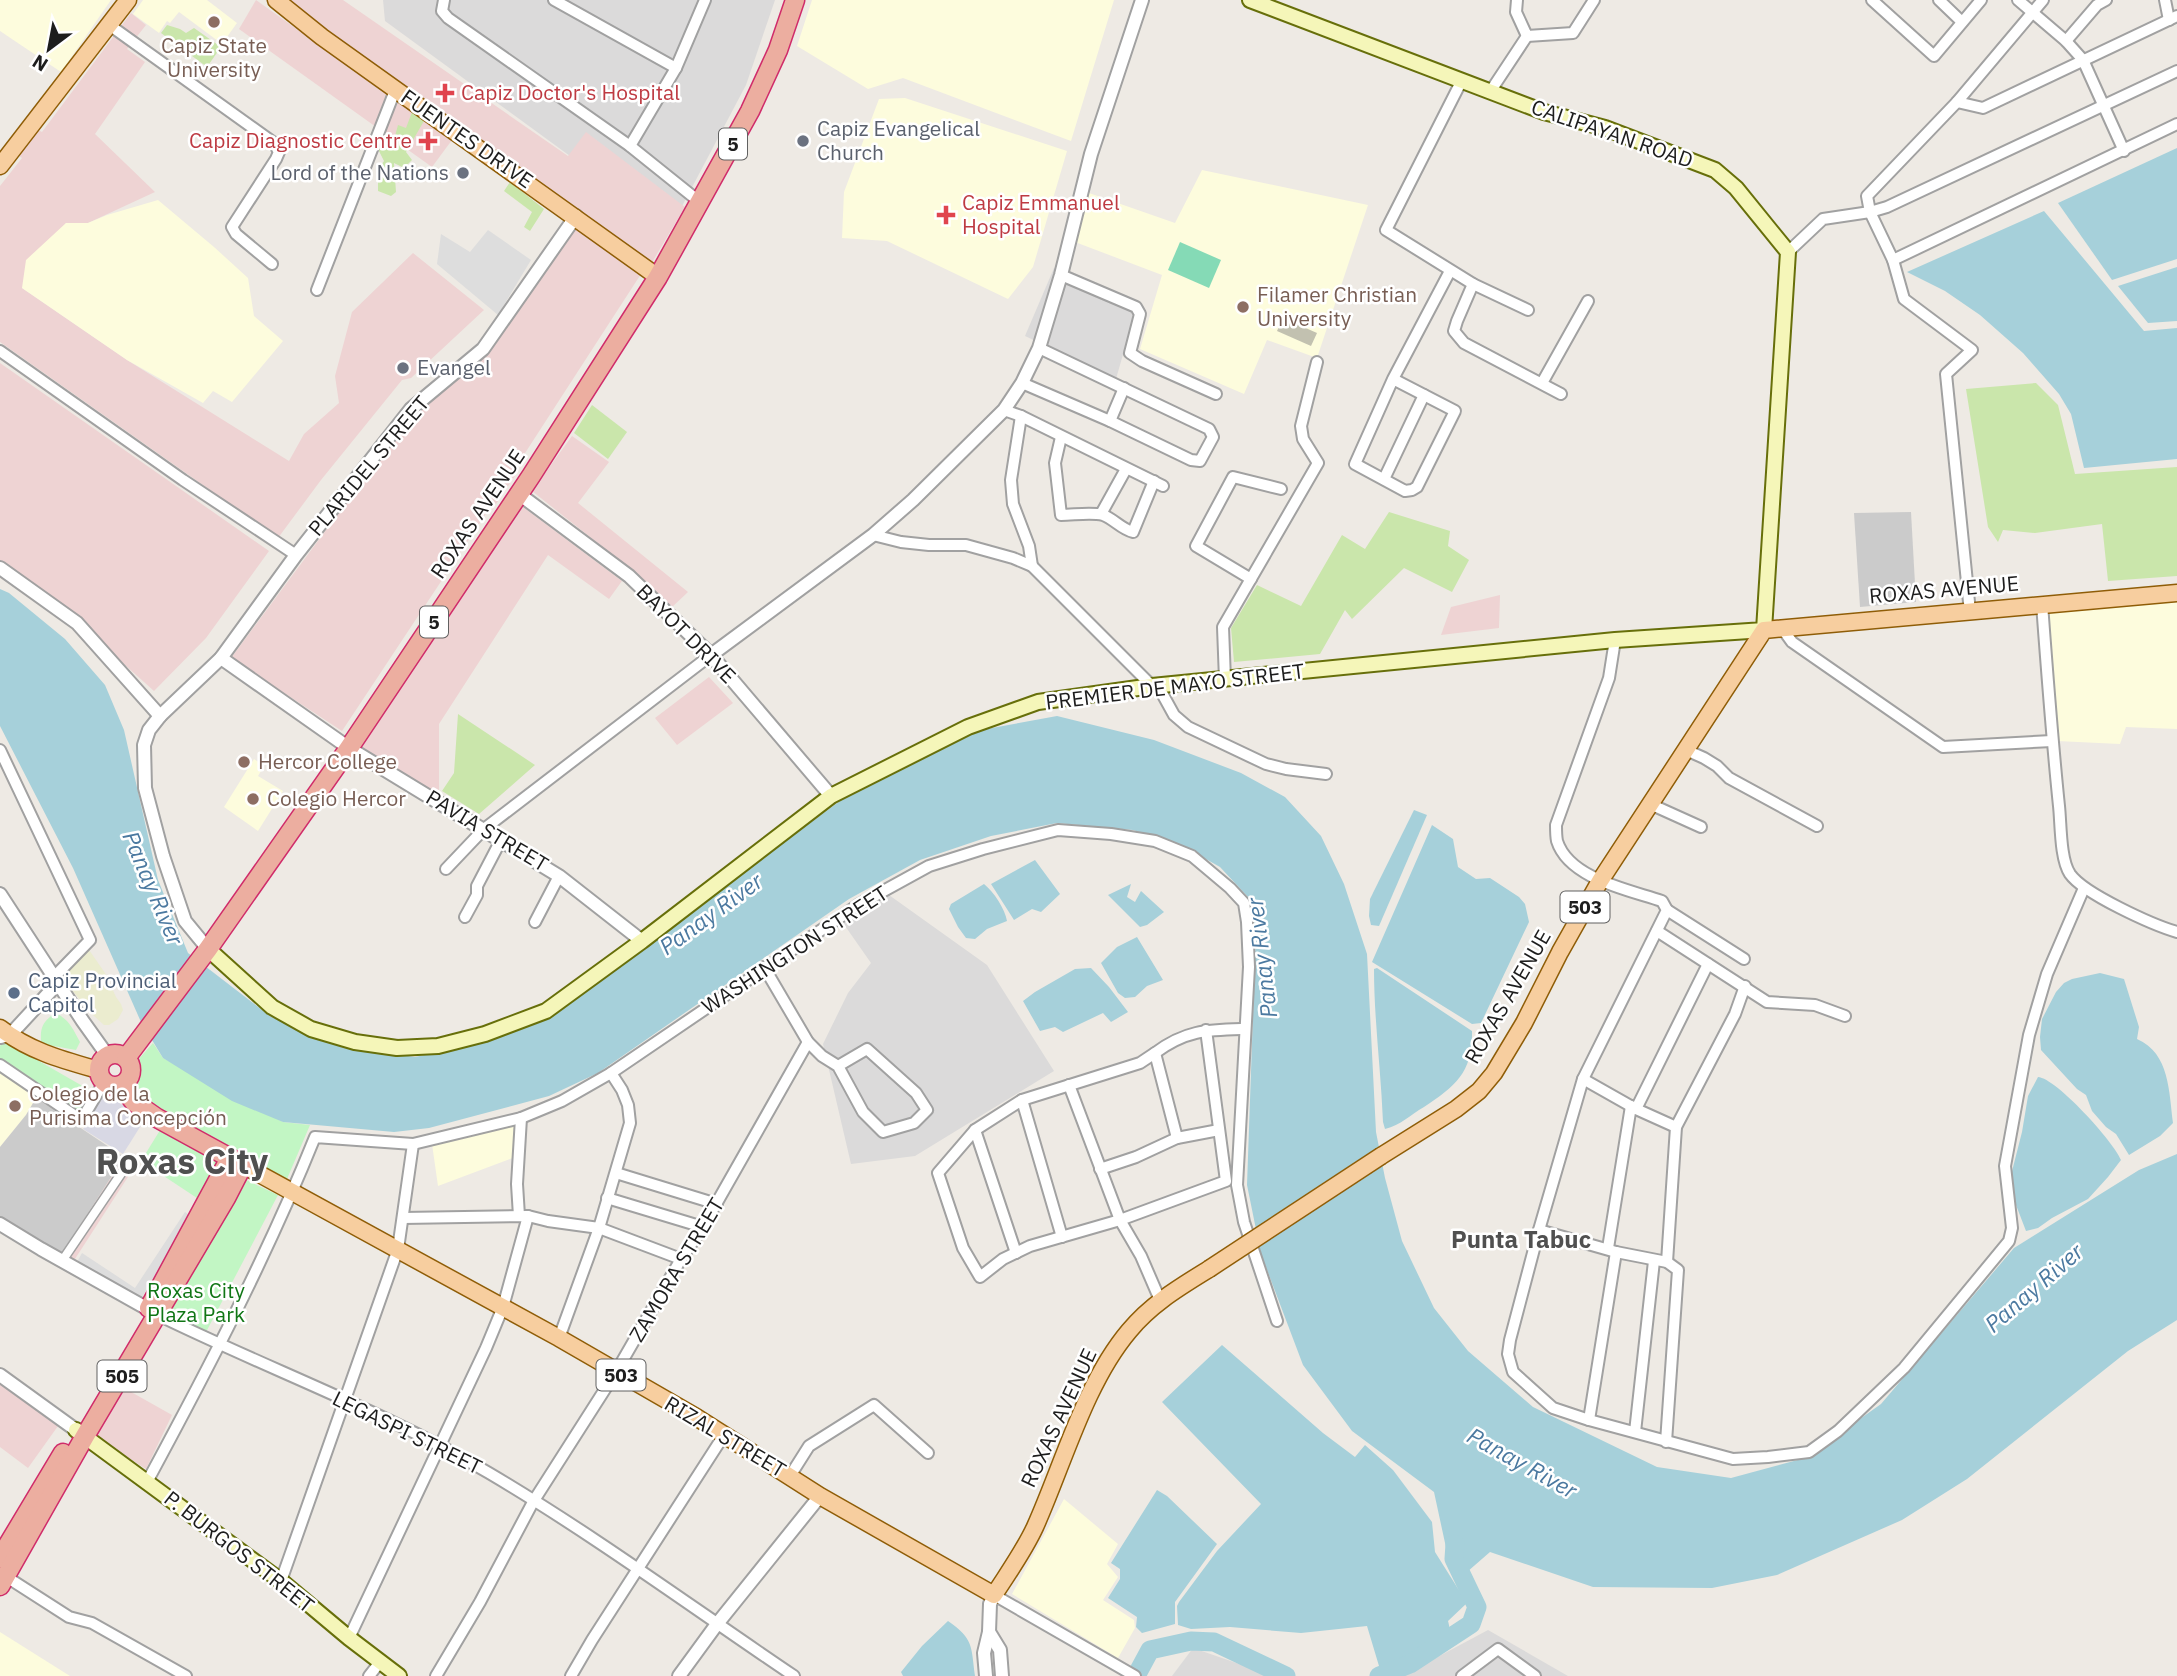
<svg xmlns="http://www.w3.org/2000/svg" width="2177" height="1676" viewBox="0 0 2177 1676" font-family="'IBM Plex Sans',sans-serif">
	<rect width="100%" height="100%" fill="#eeeae4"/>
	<g fill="#dbdada">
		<polygon points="383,0 775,0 746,85 670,229 385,21"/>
		<polygon points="1054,268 1127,296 1131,301 1135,312 1116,379 1025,336"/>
		<polygon points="889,895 987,965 1054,1071 915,1156 851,1164 823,1044 848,993 871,963 843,923"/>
		<polygon points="1488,1630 1568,1676 1402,1676"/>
		<polygon points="1193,1648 1274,1676 1172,1676"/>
	</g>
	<g fill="#eed3d3">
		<polygon points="256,0 452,140 432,167 239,29"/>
		<polygon points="281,0 343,0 568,156 586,132 685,207 651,264"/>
		<polygon points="131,13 146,25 127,49 145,62 95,134 155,192 88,223 66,223 22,288 127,360 289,461 304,434 339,403 335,376 352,312 413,253 484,310 411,378 402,380 321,480 278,538 0,342 0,186 22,158 18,155 36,129 42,132"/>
		<polygon points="574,226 641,274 516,467 519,470 492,510 489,509 342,731 231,658 364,479 438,389 484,358"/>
		<polygon points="0,363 269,551 206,638 154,691 75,620 0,566"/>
		<polygon points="572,436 609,462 578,503 688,592 671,608 634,572 532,491"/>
		<polygon points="519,504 622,581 609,599 548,555 439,724 439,797 361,747"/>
		<polygon points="1500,595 1499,628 1441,635 1451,607"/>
		<polygon points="709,677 733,703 677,745 655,718"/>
		<polygon points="124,1157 135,1166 73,1262 61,1255"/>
		<polygon points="0,1383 58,1426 28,1468 0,1447"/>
		<polygon points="124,1388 172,1415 146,1469 93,1435"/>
	</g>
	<g fill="#fdfcdd">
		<polygon points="0,0 111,0 61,72 0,31"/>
		<polygon points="143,0 207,0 237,23 222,44 179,12 170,23 167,21 159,33 133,14"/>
		<polygon points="812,0 1114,0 1071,141 903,78 868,89 797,46"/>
		<polygon points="905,98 1067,151 1033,267 1008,299 887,241 842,238 844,192 879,99"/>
		<polygon points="1202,170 1368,205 1317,358 1267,340 1244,394 1140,349 1162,275 1075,242 1089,193 1175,223"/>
		<polygon points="158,200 214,247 248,278 254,316 283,341 232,402 213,391 203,403 127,360 22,288 26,260 66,223 88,223 107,215"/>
		<polygon points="2177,597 2177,729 2126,727 2120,744 2057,741 2046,608"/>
		<polygon points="254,759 264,766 258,776 283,791 258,831 224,807"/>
		<polygon points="0,1072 36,1098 26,1115 0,1147"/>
		<polygon points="516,1124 515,1157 438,1186 432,1144"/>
		<polygon points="1064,1499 1118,1544 1107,1564 1118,1577 1103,1600 1134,1620 1135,1628 1118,1658 1012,1594"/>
		<polygon points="0,1632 70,1676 0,1676"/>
	</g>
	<g fill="#cbcbcb">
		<polygon points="1911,512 1916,602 1860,607 1854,513"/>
		<polygon points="36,1098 124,1157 61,1255 0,1217 0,1147 26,1115"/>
	</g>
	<polygon fill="#c2c1b0" points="1283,318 1317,333 1311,346 1277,331"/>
	<polygon fill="#ebeccf" points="87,947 105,973 116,997 121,1004 123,1010 118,1019 109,1025 104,1025 93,1015 60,976"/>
	<g fill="#cae6ab">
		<polygon points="167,25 180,29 186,33 194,28 221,47 207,67 161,33"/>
		<polygon points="412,112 424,121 406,152 412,160 404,168 394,163 396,192 391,196 378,191 378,170 384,161 377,147 380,135 395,136 398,125 406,128"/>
		<polygon points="510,182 544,209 530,231 524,227 532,212 504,191"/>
		<polygon points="2036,383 2058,405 2075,474 2177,467 2177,576 2108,581 2102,524 2035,533 2003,530 1998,542 1988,527 1966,389"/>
		<polygon points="592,405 627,432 608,459 574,433"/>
		<polygon points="1389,512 1450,531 1448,546 1469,560 1452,592 1404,568 1352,619 1345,610 1320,654 1234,662 1231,628 1257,585 1301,606 1342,535 1365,549"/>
		<polygon points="458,714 535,765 479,814 442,791 454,773"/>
	</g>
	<g fill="#c2f6c4">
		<path d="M55,1013c14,6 18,16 25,29l-4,8 -28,-5 -7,-4c-1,-15 3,-20 14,-28z"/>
		<polygon points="4,1041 93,1092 79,1115 0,1060 0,1046"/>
		<polygon points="153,1043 163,1058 283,1122 310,1125 287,1179 256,1168 153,1111 131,1085 137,1061"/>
		<polygon points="162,1127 221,1163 200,1200 141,1161"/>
		<polygon points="242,1178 278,1195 205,1334 166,1312"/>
	</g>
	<polygon fill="#85dab6" points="1180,242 1221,260 1209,288 1168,270"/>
	<g fill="#ddd">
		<polygon points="488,230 531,260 498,315 437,264 441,234 470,252"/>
		<polygon points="185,1212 192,1217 140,1300 77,1262 82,1253 135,1288"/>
	</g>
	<polygon fill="#d8d8e4" points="105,1094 145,1119 123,1154 83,1129"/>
	<g fill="#a6d0da">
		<polygon points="2177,148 2177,259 2112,280 2058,203"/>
		<polygon points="2044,211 2144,331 2177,328 2177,459 2084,468 2071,414 2059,394 2023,353 1980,315 1945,291 1907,272"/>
		<polygon points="2177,267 2177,321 2148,323 2118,286"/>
		<polygon points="0,589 9,593 65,639 105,685 124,730 158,880 188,953 270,1016 307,1035 360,1049 415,1057 473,1044 540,1020 855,790 970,732 1057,716 1154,740 1241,773 1285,797 1321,836 1344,884 1367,954 1376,1132 1385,1178 1402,1241 1434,1308 1468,1351 1533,1407 1657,1467 1731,1478 1805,1458 1881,1404 2014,1248 2139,1170 2177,1154 2177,1320 2128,1351 1967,1479 1902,1520 1777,1575 1712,1588 1593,1587 1490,1552 1467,1572 1450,1566 1434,1492 1352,1431 1303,1365 1261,1254 1247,1185 1256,930 1248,897 1220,867 1181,845 1133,830 1057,823 991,836 920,860 849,899 598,1073 549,1096 429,1128 394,1132 283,1122 232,1101 163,1058 141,1022 73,868 0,726"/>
		<polygon points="1414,810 1427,815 1379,926 1371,925 1369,916 1370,899"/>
		<polygon points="1432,825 1453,839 1458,867 1476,879 1490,878 1519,897 1525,904 1529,922 1481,1023 1472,1024 1372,962"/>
		<polygon points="1035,860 1060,894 1041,912 1032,909 1014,920 991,884"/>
		<path d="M984,884c10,8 21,25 23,37l-20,8 -12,10 -9,-1 -8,-11 -9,-18 2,-5z"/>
		<polygon points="1131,884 1127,897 1135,902 1141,891 1164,912 1147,925 1140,927 1108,895"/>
		<polygon points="1137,937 1163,980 1147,986 1135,997 1125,998 1118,993 1101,963 1117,947"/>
		<polygon points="1091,968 1109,987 1128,1012 1111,1022 1103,1013 1063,1032 1055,1027 1040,1031 1023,1001 1035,992 1075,969"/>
		<path d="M1377,968l95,63c1,41 -16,55 -48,76 -14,8 -23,18 -39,22l-2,-7c-2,-51 -9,-102 -9,-153z"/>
		<path d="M2100,973l24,6 15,48 -2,12c33,14 32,54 36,84l-13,13 -31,19 -13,-21 -10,-7 -14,-16 -6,-16 -9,-6 -36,-39 -1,-13 2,-18 14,-27 8,-9 8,-4z"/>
		<path d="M2038,1077c18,1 76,65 83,83l-13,17 -20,22 -36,19 -14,10 -12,3 -15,-39 -1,-13 12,-47 6,-36z"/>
		<path d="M1222,1345l101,88 32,24 10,-12 28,25 39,52 3,30 32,51 -19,18c1,4 2,7 1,11 -2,17 -52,38 -67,44l-15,-50 -66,7 -71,-6 -39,2 -13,-4 -1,-19 2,-4 38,-51 44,-47 -99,-102z"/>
		<polygon points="1157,1490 1167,1496 1217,1544 1175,1602 1175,1624 1142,1633 1136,1627 1137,1617 1108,1598 1120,1579 1120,1569 1111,1563"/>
		<path d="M948,1621c26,18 23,25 27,55h-72l-2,-4 21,-26z"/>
	</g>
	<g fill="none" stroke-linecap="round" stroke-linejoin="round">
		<g stroke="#a6d0da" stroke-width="19">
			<polyline points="1136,1676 1150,1650 1191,1641 1214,1642 1286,1676"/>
			<polyline points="1379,1676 1410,1664 1471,1624 1477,1607 1454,1559 1455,1544"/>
		</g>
		<g stroke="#a1a1a1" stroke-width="11">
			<polyline id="pedestrian" points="62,1261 131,1159"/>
		</g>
		<g stroke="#a1a1a1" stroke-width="14">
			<g id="minor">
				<polyline points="444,0 442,11 448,18 630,146 701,203"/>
				<polyline points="554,0 676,68"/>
				<polyline points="1517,0 1516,12 1527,36 1573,33 1594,0"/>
				<polyline points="1872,0 1934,56 1981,0"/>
				<polyline points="1939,0 1962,22"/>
				<polyline points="2018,0 2066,41 2083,60 2124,151"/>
				<polyline points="2043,0 1957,102 1867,196 1870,212 1893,260 2177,124"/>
				<polyline points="2165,0 2169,20"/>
				<polyline points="108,24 274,143 279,152 276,159 232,227 236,234 272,264"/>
				<polyline points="2066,41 2097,5 2106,0"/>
				<polyline points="1461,82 1386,230 1473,284 1457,321 1454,331 1464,343 1561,394"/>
				<polyline points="1490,92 1527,36"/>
				<polyline points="1957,102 1983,108 2177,16"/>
				<polyline points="630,146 676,68 705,0"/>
				<polyline points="1788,252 1823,219 1870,212 1887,207 2177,71"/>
				<polyline points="1893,260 1904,299 1972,350 1946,374 1970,612"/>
				<polyline points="1061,275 1136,307 1140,314 1130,353 1142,361 1216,394"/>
				<polyline points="1473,284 1528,310"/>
				<polyline points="317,290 396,88"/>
				<polyline points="0,351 183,480 296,555"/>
				<polyline points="1393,379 1455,411 1417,487 1412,490 1405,491 1355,464 1393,379 1450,271"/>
				<polyline points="1022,383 1110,421 1191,460 1200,461 1213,437 1209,429 1039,348"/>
				<polyline points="1542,383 1588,301"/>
				<polyline points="1004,410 1021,416 1163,486"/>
				<polyline points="1021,416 1011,480 1013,504 1029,546 1032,566"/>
				<polyline points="1110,421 1124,388"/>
				<path d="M1061,437l-6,26 6,52c13,0 30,-3 42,0 11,4 18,14 30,17l21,-51"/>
				<polyline points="1384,479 1424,395"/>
				<polyline points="1101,514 1126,469"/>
				<polyline points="873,535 901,542 929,545 966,545 1013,558 1032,566 1152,686"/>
				<polyline points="1251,579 1196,546 1233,477 1281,489"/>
				<path d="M2042,604c5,67 10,135 17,202 2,18 1,53 11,68 14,20 83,51 107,58"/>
				<polyline points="1781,627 1792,642 1943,747 2052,741"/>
				<path d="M1615,640l-6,38 -53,147c0,5 0,11 1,16 12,38 73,49 105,60l5,9 -84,169 -44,151 -29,110 -2,14 5,18 40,36 36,12 144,39 35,-2 41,-5 29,-21 66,-63 105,-127 3,-13 -7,-62 24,-131 18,-61 37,-86"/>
				<polyline points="1225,680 1223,627 1318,463 1303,439 1301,426 1317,362"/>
				<polyline points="1158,686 1174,715 1188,727 1266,764 1286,769 1326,774"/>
				<polyline points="0,750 90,940 54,977"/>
				<polyline points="1686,750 1704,758 1717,766 1729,778 1817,826"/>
				<polyline points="1650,804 1701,827"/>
				<polyline points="446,869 484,829 711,655"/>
				<polyline points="1667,910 1744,959"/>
				<polyline points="465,917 477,895 477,886 501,840"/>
				<polyline points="535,922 559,876"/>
				<polyline points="1657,931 1767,1002 1815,1005 1845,1016"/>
				<polyline points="764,967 808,1042 822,1056 838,1066 863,1112 883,1132 914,1123 927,1110 916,1093 867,1049 838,1066"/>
				<path d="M1155,1053c31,-23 52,-23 89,-24"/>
				<polyline points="0,1065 78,1118 82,1119 85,1114 104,1082"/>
				<polyline points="1583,1079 1636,1109 1676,1127"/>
				<polyline points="1069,1085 1120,1220 1141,1256 1160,1300"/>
				<polyline points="1022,1100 1062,1237"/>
				<polyline points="1636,1109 1708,964"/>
				<polyline points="975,1130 1016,1253"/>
				<polyline points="1177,1138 1219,1130"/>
				<polyline points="1100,1169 1136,1157 1177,1138 1155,1053 1140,1063 1022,1100 975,1130 938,1173 963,1248 980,1277 1003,1259 1030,1246 1120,1220 1226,1181 1206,1030"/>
				<polyline points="616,1173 717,1204"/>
				<polyline points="607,1198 703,1227"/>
				<polyline points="519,1216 517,1184 521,1118"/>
				<polyline points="403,1218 528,1216 548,1221 599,1228 681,1259"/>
				<polyline points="1539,1230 1616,1252 1667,1262 1678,1270 1666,1442"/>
				<polyline points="1608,1248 1631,1106"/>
				<polyline points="1667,1262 1676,1127 1735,1014 1745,986"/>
				<path d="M158,1315c110,54 226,96 331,158 105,62 204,135 305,203"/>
				<polyline points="559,1338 599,1228 630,1123 628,1105 622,1090 611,1073"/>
				<polyline points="1589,1420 1616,1252"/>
				<polyline points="1635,1432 1654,1261"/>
				<polyline points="790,1476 809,1446 874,1405 928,1453"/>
				<path d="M147,1482c61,-113 120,-226 168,-345l98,7 108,-26 41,-17 49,-28 247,-168 71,-39 54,-17 75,-19 53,4 44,7 37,15 38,32 14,15 3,19 2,45 -12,218 7,37 33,99"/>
				<polyline points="2,1574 69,1617 92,1623 186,1676"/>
				<polyline points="281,1581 398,1249 413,1144"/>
				<polyline points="994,1595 1135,1676"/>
				<polyline points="349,1638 486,1348 503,1307 528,1216"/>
				<polyline points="369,1676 380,1662"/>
				<polyline points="436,1676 480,1602 533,1502 616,1372 681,1259 703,1227 808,1042"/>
				<polyline points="571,1676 592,1640 724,1435"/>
				<polyline points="1462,1676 1498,1649 1535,1676"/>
			</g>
		</g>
		<g stroke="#a1a1a1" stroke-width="16">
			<g id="tertiary">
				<polyline points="519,494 629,576 711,655 831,796"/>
				<polyline points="0,568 77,623 160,716"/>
				<polyline points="711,655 873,535 913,500 1004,410 1022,383 1039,348 1061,275 1091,154 1142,0"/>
				<polyline points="221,658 349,748 559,876 642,941"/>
				<polyline points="0,894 82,1020 107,1055"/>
				<polyline points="208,949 185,921 163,856 145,788 144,745 149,730 160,716 221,658 296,555 411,409 483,349 576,216"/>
				<polyline points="1,1037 10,1035 58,983"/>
				<polyline points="0,1224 41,1249 155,1313"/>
				<polyline points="0,1375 76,1430"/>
				<polyline points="989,1632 1000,1650 1002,1676"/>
				<polyline points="679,1676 717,1624 820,1496"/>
				<polyline points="986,1676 984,1653 989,1632 990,1604 994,1595"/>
			</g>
		</g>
		<g stroke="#676f0a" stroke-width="18">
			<g id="secondary">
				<polyline points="208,949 272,1007 311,1029 355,1042 397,1048 438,1046 485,1034 546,1011 642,941 831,796 968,727 1038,702 1152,686 1615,640 1764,630 1788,252 1736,188 1715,170 1605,128 1544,112 1250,0"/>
				<polyline points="76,1430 281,1581 349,1638 399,1676"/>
			</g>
		</g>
		<g stroke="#8f5d07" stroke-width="19">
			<g id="primary">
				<polyline points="276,0 322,37 658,277"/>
				<polyline points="0,166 128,0"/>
				<path d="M0,1028c29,23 63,32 98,42"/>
				<polyline points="1381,1156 1456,1109 1479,1091 1494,1073 1524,1023 1560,952 1600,881 1764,630 2177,593"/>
				<path d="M243,1165l316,173 137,79 124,79 174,99c14,-22 30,-44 41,-68 28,-62 50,-144 94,-196 22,-27 51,-44 80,-62"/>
			</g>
		</g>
		<g stroke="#d02c6a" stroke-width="21">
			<g id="trunk">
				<circle cx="115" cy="1070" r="16"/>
				<polyline points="126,1058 208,949 349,748 531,476 658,277 750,111 778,50 795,0"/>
				<polyline points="149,1308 230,1158"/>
				<polyline points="0,1558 63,1453"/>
				<polyline points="0,1586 85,1436 226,1198 243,1165 157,1118 134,1102 121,1085"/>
			</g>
		</g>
		<use href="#pedestrian" stroke="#fff" stroke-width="8"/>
		<use href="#minor" stroke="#fff" stroke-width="10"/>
		<use href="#tertiary" stroke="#fff" stroke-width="12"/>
		<use href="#secondary" stroke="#f5f6b9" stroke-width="14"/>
		<use href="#primary" stroke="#f7ce9f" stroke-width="16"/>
		<use href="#trunk" stroke="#ecaea0" stroke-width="18"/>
		<g stroke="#8f5d07" stroke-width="19" stroke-linecap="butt">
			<polyline id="primary-bridge" points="1209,1269 1381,1156"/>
		</g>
		<use href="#primary-bridge" stroke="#f7ce9f" stroke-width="16"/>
	</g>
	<g fill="#8d6e63" stroke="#fff" stroke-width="2.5">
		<circle cx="214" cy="22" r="7"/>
		<circle cx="1243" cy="307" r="7"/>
		<circle cx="244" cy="762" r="7"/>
		<circle cx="253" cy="799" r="7"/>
		<circle cx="15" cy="1106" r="7"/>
	</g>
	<g fill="#e0444e" stroke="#fff" stroke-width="2.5">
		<path d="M441.5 82.5h7v7h7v7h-7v7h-7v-7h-7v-7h7z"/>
		<path d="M424.5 130.5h7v7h7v7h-7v7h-7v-7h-7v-7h7z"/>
		<path d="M942.5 204.5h7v7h7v7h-7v7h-7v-7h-7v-7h7z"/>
	</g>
	<g fill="#6b7280" stroke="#fff" stroke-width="2.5">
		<circle cx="803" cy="141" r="7"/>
		<circle cx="463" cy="173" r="7"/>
		<circle cx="403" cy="368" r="7"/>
	</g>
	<circle fill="#5c6f8a" stroke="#fff" stroke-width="2.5" cx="14" cy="993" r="7"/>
	<g text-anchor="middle" stroke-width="5" stroke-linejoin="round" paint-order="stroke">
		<g fill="#fff" stroke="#616161" stroke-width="2">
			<rect x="719" y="128.5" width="28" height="31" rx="5"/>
			<rect x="420" y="606.5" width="28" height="31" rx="5"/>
			<rect x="1560.5" y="891.5" width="49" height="31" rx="5"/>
			<rect x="596.5" y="1359.5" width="49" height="31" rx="5"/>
			<rect x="97.5" y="1360.5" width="49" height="31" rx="5"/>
		</g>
		<g font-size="19" font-weight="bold" fill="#1d1d1d">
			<text x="733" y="151">5</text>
			<text x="434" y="629">5</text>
			<text x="1585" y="914">503</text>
			<text x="621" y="1382">503</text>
			<text x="122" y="1383">505</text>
		</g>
		<g font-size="21" fill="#785e54" stroke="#fff" text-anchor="start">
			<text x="214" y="53" text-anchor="middle">Capiz State<tspan x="214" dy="24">University</tspan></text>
			<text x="1257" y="302">Filamer Christian<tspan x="1257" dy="24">University</tspan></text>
			<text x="258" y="769">Hercor College</text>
			<text x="267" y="806">Colegio Hercor</text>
			<text x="29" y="1101">Colegio de la<tspan x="29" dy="24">Purisima Concepción</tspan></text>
		</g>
		<g font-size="21" fill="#be3a42" stroke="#fff" text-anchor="start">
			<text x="461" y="100">Capiz Doctor's Hospital</text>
			<text x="412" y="148" text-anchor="end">Capiz Diagnostic Centre</text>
			<text x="962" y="210">Capiz Emmanuel<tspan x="962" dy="24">Hospital</tspan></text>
		</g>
		<g font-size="21" fill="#5b616d" stroke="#fff" text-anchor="start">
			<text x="817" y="136">Capiz Evangelical<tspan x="817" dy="24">Church</tspan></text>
			<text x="449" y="180" text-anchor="end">Lord of the Nations</text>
			<text x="417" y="375">Evangel</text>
		</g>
		<g font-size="21" fill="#1d1d1d" stroke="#fff">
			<text transform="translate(1612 134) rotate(19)" y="7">CALIPAYAN ROAD</text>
			<text transform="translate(467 139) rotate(35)" y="7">FUENTES DRIVE</text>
			<text transform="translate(369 466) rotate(-50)" y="7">PLARIDEL STREET</text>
			<text transform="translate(478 514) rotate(-56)" y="7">ROXAS AVENUE</text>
			<text transform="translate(1944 590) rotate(-5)" y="7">ROXAS AVENUE</text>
			<text transform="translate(686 634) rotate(45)" y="7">BAYOT DRIVE</text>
			<text transform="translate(1175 687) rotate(-7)" y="7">PREMIER DE MAYO STREET</text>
			<text transform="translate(487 831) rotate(31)" y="7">PAVIA STREET</text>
			<text transform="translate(795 950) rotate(-33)" y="7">WASHINGTON STREET</text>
			<text transform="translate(1508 997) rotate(-60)" y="7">ROXAS AVENUE</text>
			<text transform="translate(677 1270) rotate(-59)" y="7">ZAMORA STREET</text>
			<text transform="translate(1059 1418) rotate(-65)" y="7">ROXAS AVENUE</text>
			<text transform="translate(407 1433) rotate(26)" y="7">LEGASPI STREET</text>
			<text transform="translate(725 1437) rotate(31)" y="7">RIZAL STREET</text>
			<text transform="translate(239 1552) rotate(38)" y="7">P. BURGOS STREET</text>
		</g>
		<g font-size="21" fill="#4e5e75" stroke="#fff" text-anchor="start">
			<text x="28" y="988">Capiz Provincial<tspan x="28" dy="24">Capitol</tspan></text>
		</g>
		<g font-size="21" fill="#107615" stroke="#fff">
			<text x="196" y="1298">Roxas City<tspan x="196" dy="24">Plaza Park</tspan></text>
		</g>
		<g font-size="23" font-style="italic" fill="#4b79a0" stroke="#fff">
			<text transform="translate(153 888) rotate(67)" y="8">Panay River</text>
			<text transform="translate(711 914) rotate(-36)" y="8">Panay River</text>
			<text transform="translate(1262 958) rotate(-97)" y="8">Panay River</text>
			<text transform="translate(2034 1288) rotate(-41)" y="8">Panay River</text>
			<text transform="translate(1522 1463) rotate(29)" y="8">Panay River</text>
		</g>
		<g font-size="24" font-weight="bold" fill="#505050" stroke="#fff">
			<text x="1521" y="1248">Punta Tabuc</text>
		</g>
		<g font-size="35" font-weight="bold" fill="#505050" stroke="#fff">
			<text x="182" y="1174">Roxas City</text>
		</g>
	</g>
	<g transform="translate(49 49) rotate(212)" stroke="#ffffff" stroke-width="5" paint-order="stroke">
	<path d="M0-5L12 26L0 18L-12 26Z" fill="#1d1d1d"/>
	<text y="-10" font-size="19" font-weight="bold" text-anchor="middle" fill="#1d1d1d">N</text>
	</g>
</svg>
